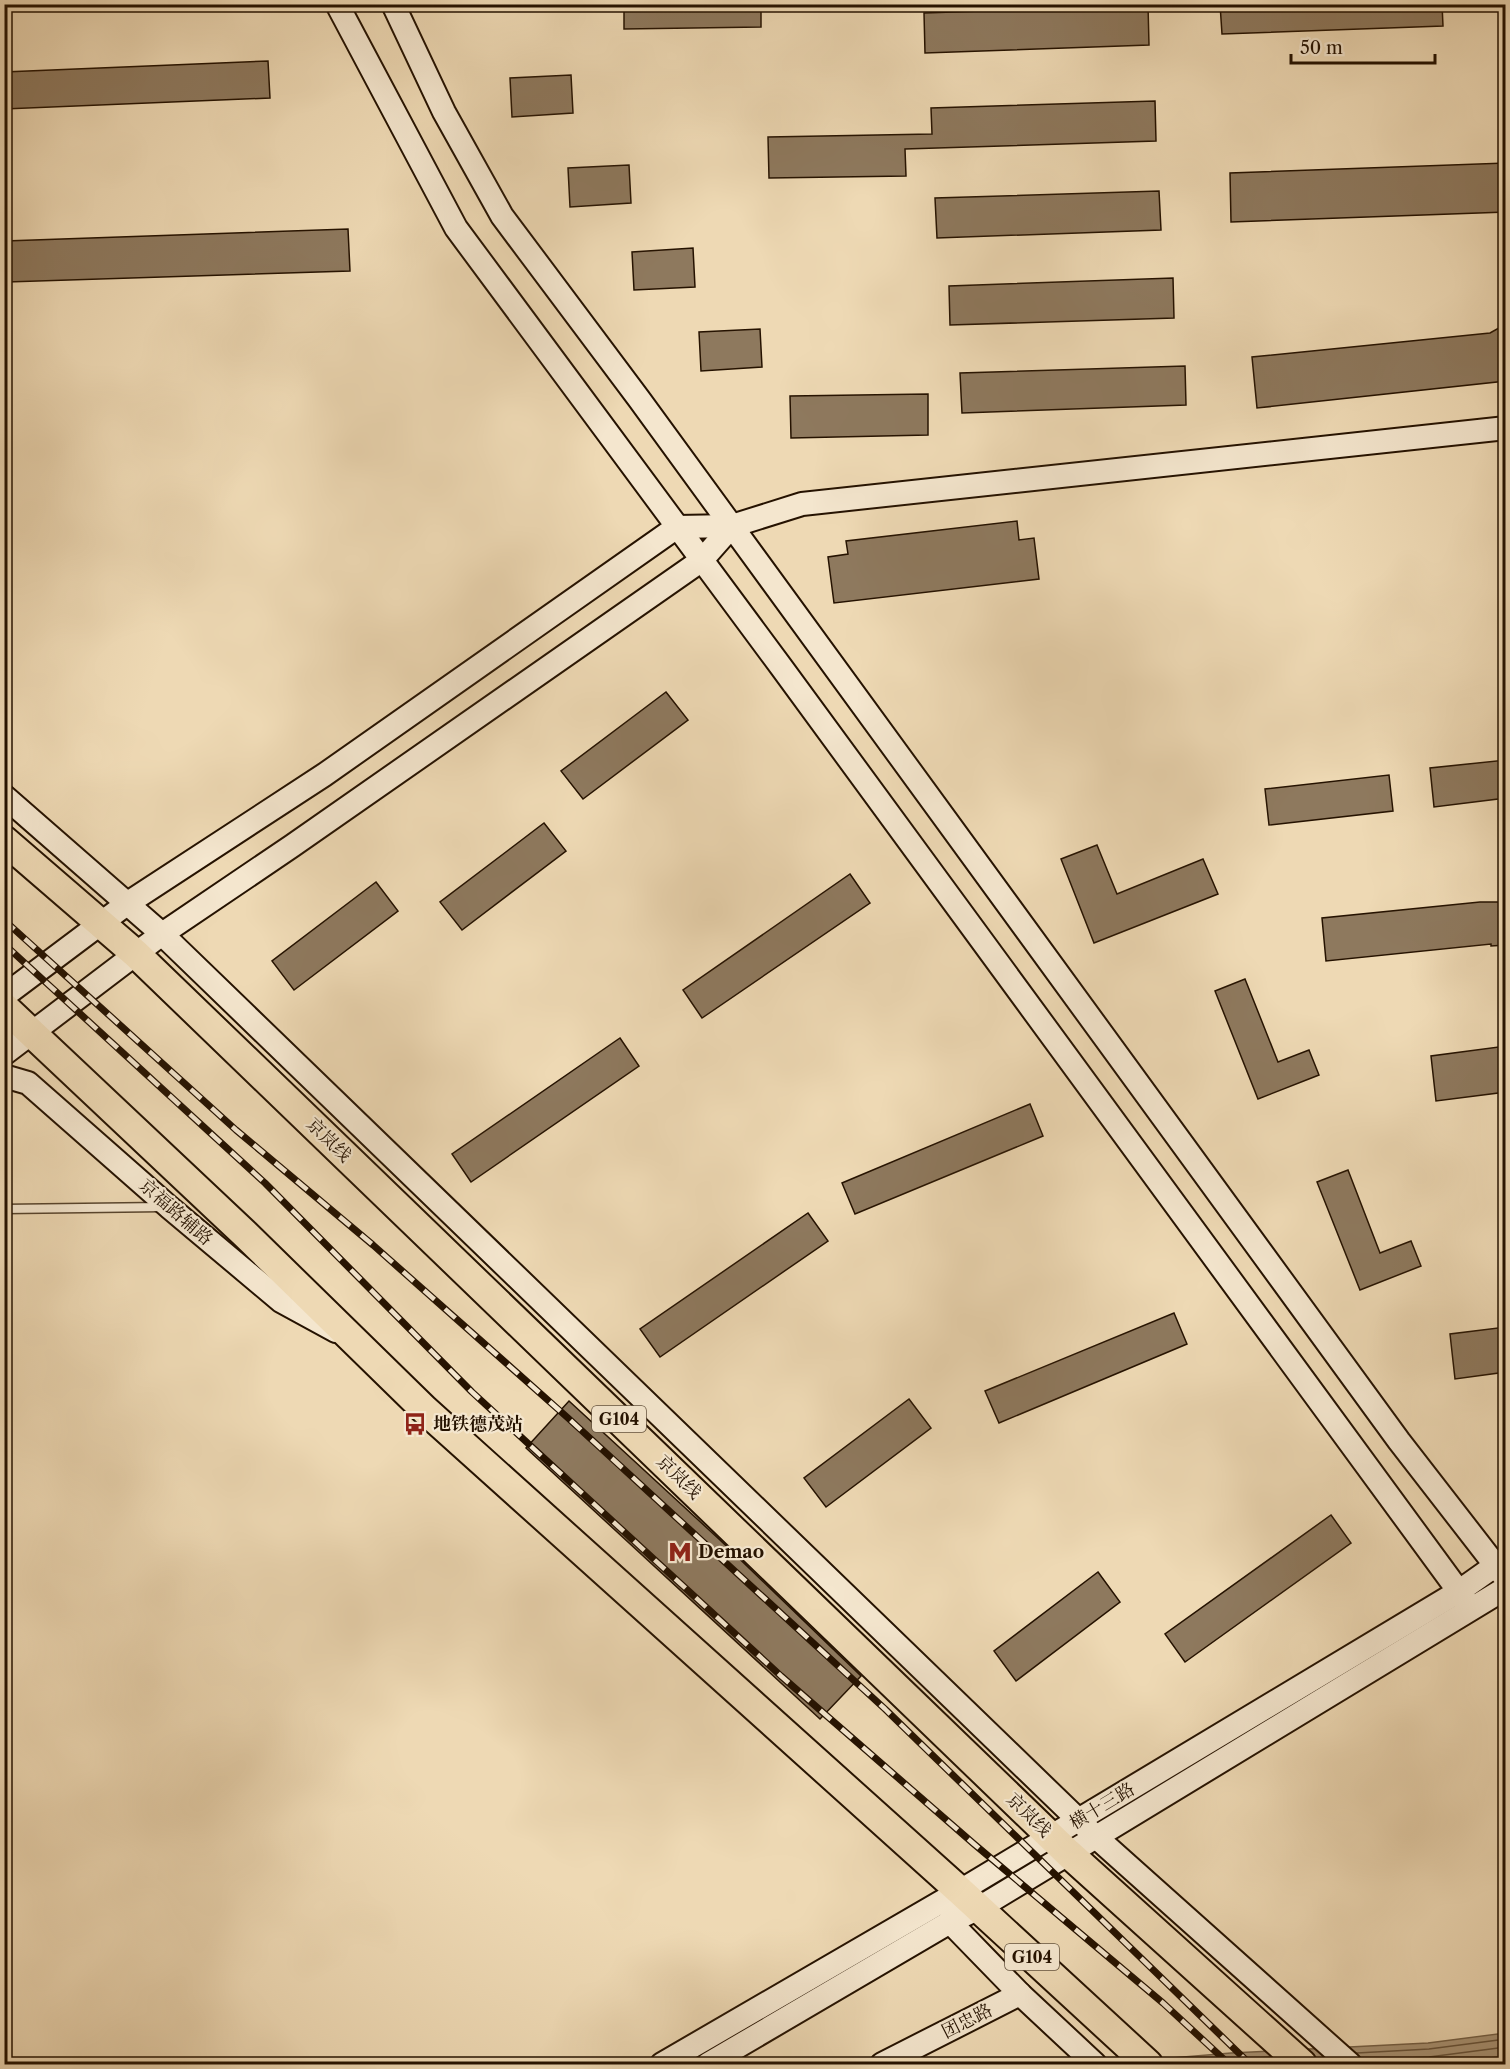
<svg xmlns="http://www.w3.org/2000/svg" width="1510" height="2069" viewBox="0 0 1510 2069" font-family="'Libre Caslon Text','Noto Serif SC',serif">
	<rect width="100%" height="100%" fill="#eed9b4"/>
	<filter id="stains"><feTurbulence type="fractalNoise" baseFrequency=".00333" numOctaves="4"/><feColorMatrix values="0 0 0 0 .2 0 0 0 0 .09 0 0 0 0 .02 0 0 0 .5 -.17"/></filter>
	<radialGradient id="worn" r=".72"><stop offset=".6" stop-color="#630" stop-opacity="0"/><stop offset="1" stop-color="#630" stop-opacity=".3"/></radialGradient>
	<polygon fill="#aa9577" stroke="#756147" stroke-width="1.5" points="1505,2033 1505,2064 1100,2064 1231,2053 1428,2043"/>
	<g fill="none" stroke-linecap="round" stroke-linejoin="round">
		<g stroke="#68543c" stroke-width="1.5">
			<polyline points="1357,2053 1429,2049 1506,2039"/>
			<polyline points="1362,2060 1429,2057 1506,2047"/>
			<polyline points="1169,2064 1271,2057"/>
			<polyline points="1441,2064 1506,2056"/>
		</g>
	</g>
	<g fill="#8e795e" stroke="#251200" stroke-width="1.5">
		<polygon points="624,4 761,4 761,27 624,29"/>
		<polygon points="1220,4 1442,4 1443,26 1222,34"/>
		<polygon points="1148,5 1149,45 925,53 924,13"/>
		<polygon points="268,61 270,98 4,109 4,72"/>
		<polygon points="571,75 573,113 512,117 510,78"/>
		<polygon points="1155,101 1156,141 905,149 906,176 769,178 768,137 932,134 931,108"/>
		<polygon points="1506,163 1506,212 1231,222 1230,173"/>
		<polygon points="629,165 631,203 570,207 568,168"/>
		<polygon points="1159,191 1161,230 937,238 935,198"/>
		<polygon points="348,229 350,271 7,282 5,241"/>
		<polygon points="693,248 695,287 634,290 632,252"/>
		<polygon points="1173,278 1174,318 950,325 949,286"/>
		<polygon points="1506,324 1506,381 1257,408 1252,357 1490,333"/>
		<polygon points="760,329 762,367 701,371 699,332"/>
		<polygon points="1185,366 1186,405 962,413 960,373"/>
		<polygon points="928,394 928,435 791,438 790,396"/>
		<polygon points="1017,521 1019,540 1034,538 1039,579 834,603 828,557 848,554 846,541"/>
		<polygon points="666,692 688,720 583,799 561,771"/>
		<polygon points="1506,760 1506,798 1434,807 1430,768"/>
		<polygon points="1389,775 1393,811 1269,825 1265,789"/>
		<polygon points="544,823 566,851 462,930 440,902"/>
		<polygon points="1097,845 1117,894 1203,859 1218,894 1094,943 1061,859"/>
		<polygon points="850,874 870,903 702,1018 683,990"/>
		<polygon points="376,882 398,911 294,990 272,961"/>
		<polygon points="1480,902 1506,902 1506,945 1491,946 1491,944 1326,961 1322,918"/>
		<polygon points="1245,979 1278,1062 1309,1050 1319,1075 1258,1099 1215,991"/>
		<polygon points="620,1038 639,1066 471,1182 452,1154"/>
		<polygon points="1506,1046 1506,1092 1436,1101 1431,1056"/>
		<polygon points="1030,1104 1043,1136 855,1214 842,1183"/>
		<polygon points="1348,1170 1380,1253 1411,1241 1421,1266 1360,1290 1317,1182"/>
		<polygon points="808,1213 828,1241 660,1357 640,1329"/>
		<polygon points="1174,1313 1187,1344 999,1423 985,1391"/>
		<polygon points="1506,1327 1506,1372 1455,1379 1450,1334"/>
		<polygon points="909,1399 931,1428 826,1507 804,1478"/>
		<polygon points="569,1401 720,1540 861,1676 820,1719 526,1448"/>
		<polygon points="1331,1515 1351,1543 1185,1662 1165,1634"/>
		<polygon points="1098,1572 1120,1602 1016,1681 994,1651"/>
	</g>
	<g fill="none" stroke-linecap="round" stroke-linejoin="round">
		<g stroke="#57442d" stroke-width="11">
			<polyline id="lane" points="4,1209 163,1207"/>
		</g>
		<g stroke="#251200" stroke-width="26">
			<g id="secondary">
				<polyline points="337,4 456,228 782,668 1471,1608"/>
				<polyline points="393,4 444,112 502,216 639,399 1399,1441 1506,1579"/>
				<polyline points="4,796 162,934 1096,1837 1350,2064"/>
				<polyline points="4,996 128,903 324,775 677,527 732,526 802,504 1506,428"/>
				<polyline points="4,1054 162,934 292,846 702,560 732,526"/>
				<polyline points="4,1076 28,1083 169,1207 281,1301 336,1331"/>
				<polyline points="954,1909 950,1922 1020,1994 1095,2064"/>
				<polyline points="662,2064 960,1891 1458,1592 1506,1558"/>
				<polyline points="708,2064 950,1922 979,1908 1506,1588"/>
				<polyline points="882,2064 1020,1994"/>
			</g>
		</g>
		<g stroke="#251200" stroke-width="32">
			<g id="highway">
				<polyline points="4,840 136,954 1068,1853 1302,2064"/>
				<polyline points="4,1007 245,1234 425,1410 960,1891 1148,2064"/>
			</g>
		</g>
		<use href="#lane" stroke="#f4e6ce" stroke-width="8"/>
		<use href="#secondary" stroke="#f4e6ce" stroke-width="22"/>
		<use href="#highway" stroke="#eed9b4" stroke-width="28"/>
		<g stroke="#251200" stroke-width="7">
			<g id="rail">
				<polyline points="4,920 236,1130 373,1245 568,1418 885,1709 1250,2064"/>
				<polyline points="4,944 265,1183 472,1392 781,1676 974,1844 1163,2003 1229,2064"/>
			</g>
		</g>
		<use href="#rail" stroke="#f4e6ce" stroke-width="4.5" stroke-dasharray="14" stroke-linecap="butt"/>
	</g>
	<defs>
		<g id="bus-bare" transform="scale(1.8)"><path d="M-5-6H5V4H4V6H2V4H-2V6H-4V4H-5ZM-3.5-4V0h7V-4ZM-3.5 1.2v1.5H-2V1.2ZM2 1.2v1.5H3.5V1.2Z" fill="#8f2418" stroke="#f4e6ce" stroke-width="2.5" paint-order="stroke"/></g>
		<g id="metro-bare" transform="scale(1.8)"><path d="M-5.5 5V-5H-3L0 0L3-5H5.5V5H3V-.5L0 4L-3-.5V5Z" fill="#8f2418" stroke="#f4e6ce" stroke-width="2.5" paint-order="stroke"/></g>
	</defs>
	<g fill-rule="evenodd">
		<use href="#bus-bare" x="415" y="1424"/>
		<use href="#metro-bare" x="680" y="1552"/>
	</g>
	<g text-anchor="middle" stroke-width="4.5" stroke-linejoin="round" paint-order="stroke">
		<g fill="#f4e6ce" stroke="#63523e" stroke-width="1.5">
			<rect x="592" y="1406" width="54" height="26" rx="4.5"/>
			<rect x="1005" y="1944" width="54" height="26" rx="4.5"/>
		</g>
		<g font-size="16" font-weight="bold" fill="#251200">
			<text x="619" y="1425">G104</text>
			<text x="1032" y="1963">G104</text>
		</g>
		<g font-size="18" fill="#251200" stroke="#f4e6ce">
			<text transform="translate(329 1140) rotate(44)" y="6">京岚线</text>
			<text transform="translate(176 1212) rotate(41)" y="6">京福路辅路</text>
			<text transform="translate(679 1477) rotate(44)" y="6">京岚线</text>
			<text transform="translate(1102 1806) rotate(-31)" y="6">横十三路</text>
			<text transform="translate(1029 1815) rotate(44)" y="6">京岚线</text>
			<text transform="translate(967 2021) rotate(-27)" y="6">团忠路</text>
		</g>
		<g font-size="18" font-weight="bold" fill="#251200" stroke="#f4e6ce" text-anchor="start">
			<text x="433" y="1430">地铁德茂站</text>
			<text x="698" y="1558">Demao</text>
		</g>
	</g>
	<rect width="1510" height="2069" fill="none" stroke="#eed9b4" stroke-width="24"/>
	<rect x="6" y="6" width="1498" height="2057" fill="none" stroke="#251200" stroke-width="3"/>
	<rect x="12" y="12" width="1486" height="2045" fill="none" stroke="#251200" stroke-width="1.5"/>
	<path d="M1291 54v9h144v-9" fill="none" stroke="#251200" stroke-width="3"/>
	<text x="1300" y="54" font-size="18" fill="#251200" stroke="#f4e6ce" stroke-width="4.5" paint-order="stroke">50 m</text>
	<rect width="100%" height="100%" filter="url(#stains)"/>
	<rect width="100%" height="100%" fill="url(#worn)"/>
</svg>
